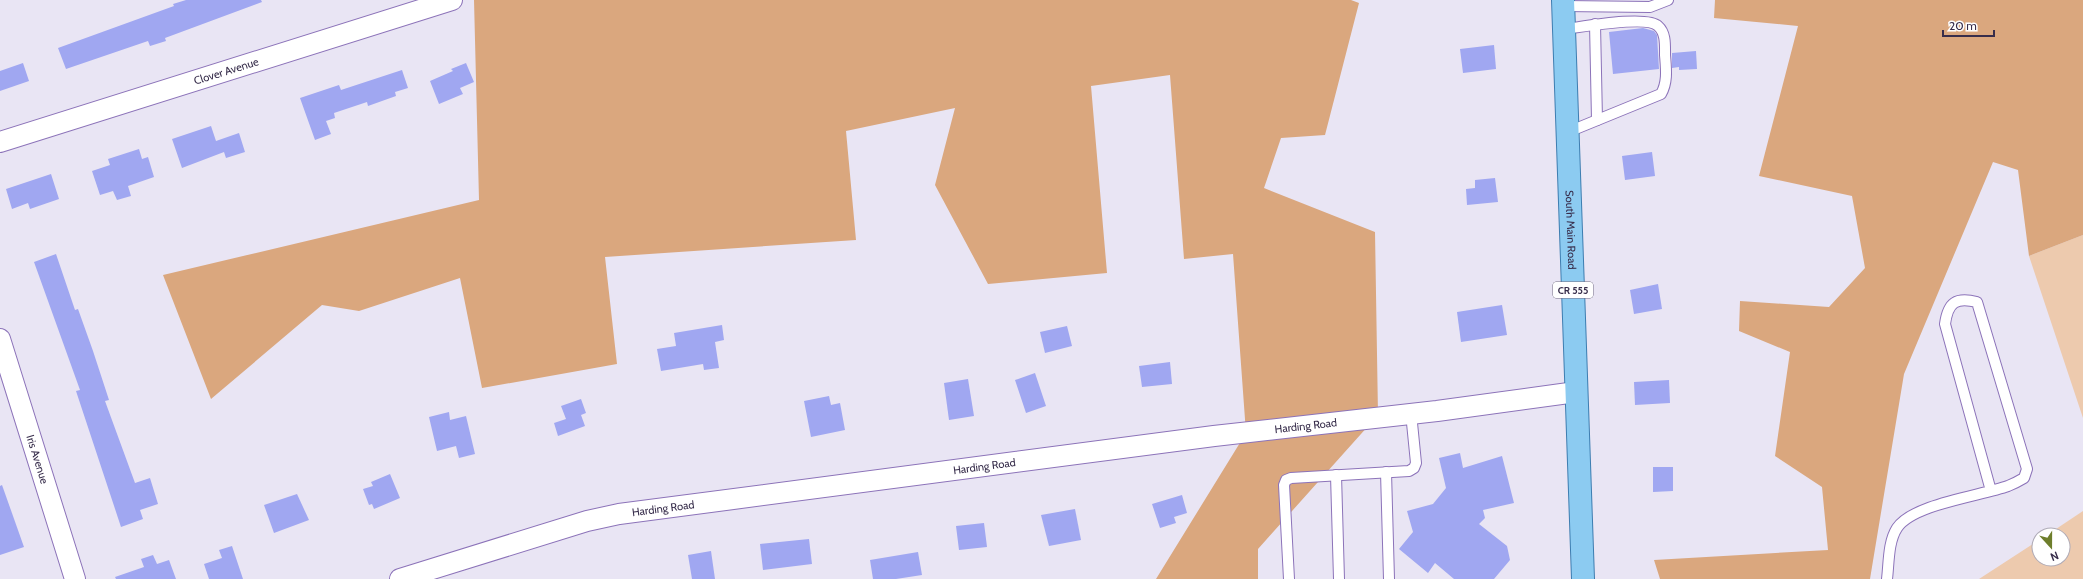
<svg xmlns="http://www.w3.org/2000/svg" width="2083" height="579" viewBox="0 0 2083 579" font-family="Cabin,sans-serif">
	<rect width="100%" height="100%" fill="#e9e5f4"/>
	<g fill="#edcaae">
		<polygon points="2083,235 2083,418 2029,256"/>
		<polygon points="2083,511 2083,579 1979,579 2039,540 2039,559 2063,559 2063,535 2047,535"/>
	</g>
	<g fill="#daa77e">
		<polygon points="474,0 1351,0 1359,3 1325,135 1281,138 1264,188 1375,232 1378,415 1258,549 1258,579 1156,579 1246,433 1233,254 1184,259 1170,75 1091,86 1107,273 988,284 935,185 955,108 846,131 856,240 605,257 617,364 482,388 460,278 359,311 322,305 211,399 163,275 479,200"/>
		<polygon points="1715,0 2083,0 2083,235 2029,256 2018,170 1993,162 1904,374 1870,579 1660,579 1654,560 1828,550 1822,487 1775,456 1790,352 1739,331 1740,301 1829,307 1865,268 1852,196 1759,176 1798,26 1714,18"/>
	</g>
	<g fill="#a0a7f1">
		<polygon points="186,0 261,0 262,2 165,38 166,41 150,46 148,41 66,69 58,48 174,6 173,4"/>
		<polygon points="1643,28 1654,31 1657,35 1659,69 1613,74 1609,32"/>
		<polygon points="1494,45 1496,69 1463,73 1460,49"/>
		<polygon points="1696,51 1697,69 1679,70 1679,67 1672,68 1672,53"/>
		<polygon points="23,63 29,81 0,91 0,71"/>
		<polygon points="466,63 474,82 460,88 463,94 439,104 430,81 453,71 451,69"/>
		<polygon points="402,70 408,88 395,92 396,96 368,106 367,102 334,113 335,118 326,121 331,134 315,140 300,98 339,85 341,90"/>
		<polygon points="211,126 216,141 239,133 245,152 226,158 224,152 182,168 172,139"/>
		<polygon points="139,149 142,159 148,157 154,177 128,186 131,196 117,200 113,191 100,195 92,171 110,165 108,159"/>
		<polygon points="1652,152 1655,176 1625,180 1622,156"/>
		<polygon points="51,174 59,199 30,209 28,203 12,209 6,189"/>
		<polygon points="1495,178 1498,202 1467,205 1466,189 1475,188 1475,180"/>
		<polygon points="56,254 75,310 78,309 93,351 109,400 105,401 135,483 150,478 158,504 140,510 143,519 121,527 76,391 80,390 34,262"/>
		<polygon points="1658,284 1662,309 1634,314 1630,290"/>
		<polygon points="1502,305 1507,335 1461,342 1457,312"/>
		<polygon points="722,325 724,340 715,342 719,368 704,370 703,364 661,371 657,349 676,346 674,333"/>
		<polygon points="1067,326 1072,346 1045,353 1040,332"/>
		<polygon points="1170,362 1172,384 1142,387 1139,366"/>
		<polygon points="1035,373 1046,406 1026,413 1015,380"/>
		<polygon points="968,379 974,416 949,420 944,383"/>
		<polygon points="1669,380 1670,403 1635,405 1634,382"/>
		<polygon points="829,396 831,405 840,403 845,430 811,437 804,401"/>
		<polygon points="581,399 586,413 581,415 585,426 558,436 554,423 566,419 561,406"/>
		<polygon points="449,412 450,420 466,416 475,454 459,458 456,446 437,451 429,417"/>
		<polygon points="1460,453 1463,468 1502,456 1514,503 1483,510 1485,518 1479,524 1507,546 1510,560 1494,579 1454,579 1435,563 1428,573 1399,549 1413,532 1407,511 1433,504 1446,488 1439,458"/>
		<polygon points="1653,467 1673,467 1673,491 1653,492"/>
		<polygon points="390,474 400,498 374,509 372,504 369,505 363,489 373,486 371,482"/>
		<polygon points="2,485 24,547 0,555 0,486"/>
		<polygon points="297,494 309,520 274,533 264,505"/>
		<polygon points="1182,495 1187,513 1174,517 1176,523 1160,528 1152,504"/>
		<polygon points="1075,509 1081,540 1049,546 1041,515"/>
		<polygon points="984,523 987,547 959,550 956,526"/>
		<polygon points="809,539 812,564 763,570 760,544"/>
		<polygon points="232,546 243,579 209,579 204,564 222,558 219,550"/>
		<polygon points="711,551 715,579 692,579 688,555"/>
		<polygon points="918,552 922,575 896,579 873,579 870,560"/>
		<polygon points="153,555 157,564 169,560 176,579 116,579 115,577 144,567 141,559"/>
	</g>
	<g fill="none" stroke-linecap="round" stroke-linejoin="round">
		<g stroke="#8c73b9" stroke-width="12">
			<g id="service">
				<polyline points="1564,6 1650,7 1668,0"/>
				<polyline points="1595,24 1597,120"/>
				<path d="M1565,29c17,-2 82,-14 93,-3 8,7 7,19 7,29 1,13 3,27 -4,39l-93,38"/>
				<polyline points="1386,472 1389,579"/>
				<polyline points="1336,475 1339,579"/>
				<polyline points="1289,579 1284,485 1286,480 1291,478 1409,471 1414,468 1416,463 1411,413"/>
				<path d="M1887,579c2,-16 1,-37 10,-51 16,-24 83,-32 111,-42 5,-2 11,-5 16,-8l3,-9 -50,-167c-21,-5 -29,0 -32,22l46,167"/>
			</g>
		</g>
		<g stroke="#8c73b9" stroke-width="22">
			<g id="minor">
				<path id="s1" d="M0,142l452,-142"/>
				<path id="s2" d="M0,339l75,240"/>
				<path id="s3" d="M400,579l187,-58 32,-7 595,-78 223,-25 139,-19"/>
			</g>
		</g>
		<g stroke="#3d7db0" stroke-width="24">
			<g id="primary">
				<path id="s4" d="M1563,0l20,579"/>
			</g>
		</g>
		<use href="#service" stroke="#fff" stroke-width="10"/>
		<use href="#minor" stroke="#fff" stroke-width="20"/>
		<use href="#primary" stroke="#8ccbf1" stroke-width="22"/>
	</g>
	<g text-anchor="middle" stroke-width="3" stroke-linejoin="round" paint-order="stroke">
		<rect fill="#fff" stroke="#736c81" stroke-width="1" x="1553" y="282" width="40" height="16" rx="3"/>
		<g font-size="10" font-weight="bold" fill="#372d4b">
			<text x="1573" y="294">CR 555</text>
		</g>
		<g font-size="11" fill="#372d4b" stroke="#fff">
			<text dy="4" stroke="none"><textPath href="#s1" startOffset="237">Clover Avenue</textPath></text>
			<text dy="4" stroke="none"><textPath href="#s4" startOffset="230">South Main Road</textPath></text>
			<text dy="4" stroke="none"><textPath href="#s3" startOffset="921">Harding Road</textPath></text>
			<text dy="4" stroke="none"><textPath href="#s2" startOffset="126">Iris Avenue</textPath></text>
			<text dy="4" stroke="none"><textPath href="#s3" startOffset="597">Harding Road</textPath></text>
			<text dy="4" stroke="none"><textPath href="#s3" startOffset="273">Harding Road</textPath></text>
		</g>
	</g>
	<g transform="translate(2051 547) rotate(159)"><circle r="19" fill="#ffffff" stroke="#afabb7"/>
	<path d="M0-3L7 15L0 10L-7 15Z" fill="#6e7e2c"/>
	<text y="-6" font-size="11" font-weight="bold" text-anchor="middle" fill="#372d4b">N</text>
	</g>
	<path d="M1943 30v6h51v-6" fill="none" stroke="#372d4b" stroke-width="2"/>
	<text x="1949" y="30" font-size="12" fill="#372d4b" stroke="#ffffff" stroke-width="3" paint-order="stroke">20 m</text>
</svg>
